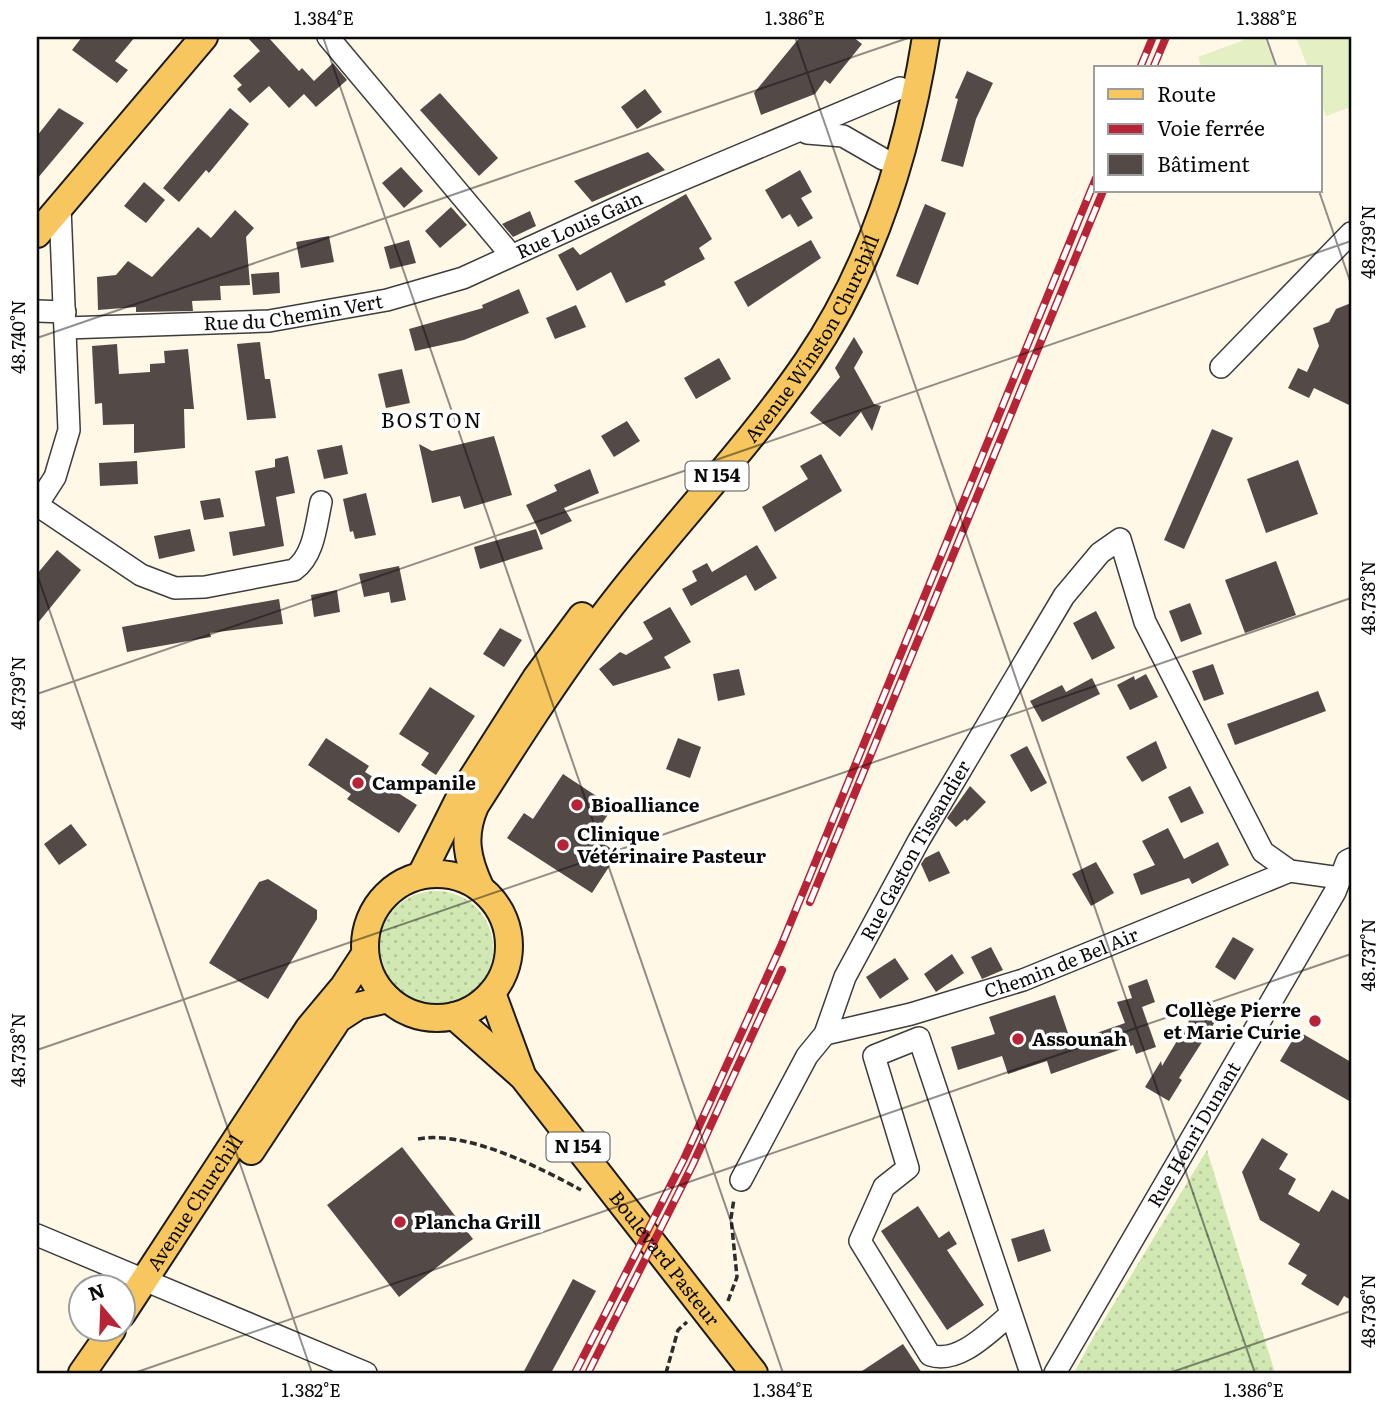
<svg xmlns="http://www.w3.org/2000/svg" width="1388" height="1410" viewBox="0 0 1388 1410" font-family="Literata,serif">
	<defs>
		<pattern id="grass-dots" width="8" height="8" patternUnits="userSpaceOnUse" patternTransform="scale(1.75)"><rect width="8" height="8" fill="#d2e8b3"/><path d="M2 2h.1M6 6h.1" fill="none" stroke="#b3c699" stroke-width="1.8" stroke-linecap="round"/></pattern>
	</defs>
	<rect width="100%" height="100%" fill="#fff8e7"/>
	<g fill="url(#grass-dots)">
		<circle cx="436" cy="948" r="57"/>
		<polygon points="1207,1150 1275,1373 1074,1373 1090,1343"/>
	</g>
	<g fill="#e4efc4">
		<polygon points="1252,37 1264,37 1276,68 1202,68 1198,57"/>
		<polygon points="1296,37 1351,37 1351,107 1326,116 1320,99 1320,68 1308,68"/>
	</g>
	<g fill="#534a47">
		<polygon points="82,37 135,37 115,61 128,70 117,83 72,50"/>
		<polygon points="247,37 268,37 299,71 302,68 314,81 333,63 347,80 316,107 304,94 289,108 269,86 250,103 237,89 242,85 233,76 260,51"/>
		<polygon points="800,37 853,37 862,44 830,84 825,80 815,94 761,115 754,93"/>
		<polygon points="967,71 993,83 976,119 963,167 941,161 958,99 955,98"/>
		<polygon points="645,89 662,112 637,129 621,107"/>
		<polygon points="440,93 498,158 479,176 420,110"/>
		<polygon points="59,108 84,123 37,179 37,136"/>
		<polygon points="230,108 249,124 209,173 206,170 179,202 163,188"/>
		<polygon points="648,152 665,170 592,202 574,181"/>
		<polygon points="401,167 423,191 404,208 382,183"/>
		<polygon points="800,170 812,192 801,198 813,218 798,227 790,214 782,219 765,190"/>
		<polygon points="144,182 165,200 146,223 124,206"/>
		<polygon points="686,194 712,239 699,248 705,259 664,281 666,285 626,303 611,272 577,291 558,255 573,247 580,255"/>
		<polygon points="925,204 946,213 918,285 896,276"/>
		<polygon points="451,207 467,225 440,248 425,231"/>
		<polygon points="235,210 254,228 246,237 250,285 220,286 221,300 192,301 193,311 136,312 136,307 98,310 97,277 116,275 128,261 152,277 198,227 211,238"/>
		<polygon points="530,211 536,226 513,237 502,224"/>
		<polygon points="329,236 334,262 301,268 296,242"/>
		<polygon points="409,240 416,263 390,269 384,247"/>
		<polygon points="811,240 821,258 748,307 734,282"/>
		<polygon points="279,272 280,293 253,295 251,274"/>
		<polygon points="519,289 529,313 464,340 415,351 409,329 483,308 482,305"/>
		<polygon points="1351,303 1351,406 1314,388 1309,398 1288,388 1298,368 1307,372 1319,346 1313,328 1329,322 1336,309"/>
		<polygon points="576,305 586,327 555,339 546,318"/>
		<polygon points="854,337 863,352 854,368 874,404 881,406 872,431 861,412 840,437 810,413 840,377 835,368"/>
		<polygon points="260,342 265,379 270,379 276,418 247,420 237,344"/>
		<polygon points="117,344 119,374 150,372 150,364 165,363 164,351 188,349 194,409 184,409 185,448 134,453 134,424 103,425 102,403 95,404 92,346"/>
		<polygon points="719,358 731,379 696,399 684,378"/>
		<polygon points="402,369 410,403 386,408 378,374"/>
		<polygon points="627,421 640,441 614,457 601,436"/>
		<polygon points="1212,429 1233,438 1184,549 1164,540"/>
		<polygon points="494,436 512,495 464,509 460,496 432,503 419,444 432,451"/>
		<polygon points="342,445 348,474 324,479 317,450"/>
		<polygon points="821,454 842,491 775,532 762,507 808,479 800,466"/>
		<polygon points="288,456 295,493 276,497 284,546 233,556 229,532 265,526 255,471 275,467 275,459"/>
		<polygon points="1298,460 1318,514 1266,533 1247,479"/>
		<polygon points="137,461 138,484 100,486 99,463"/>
		<polygon points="590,469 599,493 564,508 572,521 541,535 526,505 557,491 554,485"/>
		<polygon points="366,493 376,535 355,539 353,531 350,532 343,499"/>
		<polygon points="220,498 224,517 204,520 200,501"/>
		<polygon points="190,529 195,551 159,559 154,536"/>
		<polygon points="536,529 543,549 480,569 474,547"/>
		<polygon points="757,545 777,578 755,591 746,575 691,606 682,589 697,581 692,571 707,563 712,572"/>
		<polygon points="57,550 81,570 37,624 37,574"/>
		<polygon points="1276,561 1296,615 1245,633 1225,580"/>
		<polygon points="399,566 406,600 391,603 389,592 364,597 359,574"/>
		<polygon points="337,590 340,612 314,617 311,595"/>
		<polygon points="279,599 283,624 210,633 211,637 127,652 122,627"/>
		<polygon points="1190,603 1202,634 1181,642 1169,611"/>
		<polygon points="670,607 691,642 664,657 671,668 613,686 599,669 620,652 626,655 653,639 643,622"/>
		<polygon points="1096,611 1115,648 1092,660 1073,623"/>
		<polygon points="500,628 522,640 504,667 483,654"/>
		<polygon points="1213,664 1224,694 1204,701 1192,671"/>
		<polygon points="739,669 745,695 718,701 713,674"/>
		<polygon points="1146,674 1158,697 1130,710 1117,685 1134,676 1135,680"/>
		<polygon points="1092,678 1100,694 1042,722 1030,701 1062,685 1066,692"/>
		<polygon points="430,687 475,716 436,775 421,765 429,753 399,734"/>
		<polygon points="1318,691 1326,711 1235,745 1227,724"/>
		<polygon points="326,738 369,766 365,772 417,805 399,833 347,799 351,794 308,765"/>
		<polygon points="678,738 701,747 690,778 666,769"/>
		<polygon points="1156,741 1167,768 1142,782 1126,757"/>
		<polygon points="1027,746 1047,783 1031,792 1010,755"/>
		<polygon points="563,774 613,807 593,837 618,853 592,893 507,838 524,813 533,819"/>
		<polygon points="970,786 986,802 967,821 965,819 956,827 947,818"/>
		<polygon points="1190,786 1204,813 1181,823 1168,797"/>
		<polygon points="71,824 87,845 59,865 44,844"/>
		<polygon points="1168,828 1184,859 1218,842 1229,865 1192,884 1189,878 1141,895 1133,874 1155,865 1142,841"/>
		<polygon points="939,851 950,873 929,882 921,864 925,858"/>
		<polygon points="1096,862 1114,893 1091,906 1072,874"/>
		<polygon points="268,879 317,910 317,919 268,999 209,963 259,882"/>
		<polygon points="1233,937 1254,949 1235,980 1215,967"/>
		<polygon points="991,947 1003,970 982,979 971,957"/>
		<polygon points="952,954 964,973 936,992 924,974"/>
		<polygon points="895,958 909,979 880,999 866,977"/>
		<polygon points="1147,979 1155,1002 1142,1007 1156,1047 1136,1054 1133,1045 1051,1074 1047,1061 1008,1074 1002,1056 958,1070 951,1047 995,1034 989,1017 1055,995 1071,1042 1125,1023 1117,1002 1132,998 1128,986"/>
		<polygon points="1202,999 1222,1011 1179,1078 1182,1080 1169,1101 1145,1087 1161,1061 1162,1066"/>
		<polygon points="1298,1031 1351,1062 1351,1102 1280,1061"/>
		<polygon points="1262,1138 1288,1154 1279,1169 1296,1179 1288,1194 1319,1212 1332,1190 1351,1201 1351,1300 1344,1296 1338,1306 1301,1284 1307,1275 1288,1264 1300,1244 1260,1220 1242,1172"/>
		<polygon points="402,1147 473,1239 399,1297 327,1205"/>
		<polygon points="918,1206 939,1238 949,1231 957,1244 947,1250 984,1305 947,1330 881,1231"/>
		<polygon points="1044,1229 1051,1251 1018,1262 1011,1239"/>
		<polygon points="573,1279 596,1291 551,1373 523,1373"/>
		<polygon points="903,1344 922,1373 859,1373"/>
	</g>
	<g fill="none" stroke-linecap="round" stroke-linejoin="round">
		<g stroke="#3d3d3d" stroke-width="24">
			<g id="minor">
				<polyline points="328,37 511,255"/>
				<polyline points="807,133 843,136 883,159"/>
				<polyline points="37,311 65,312"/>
				<path id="s1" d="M66,328l203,-7 118,-21 76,-22 173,-79 264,-111"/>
				<polyline points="1221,367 1351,233"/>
				<path d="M37,505l104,70 34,13 30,-1 89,-17c20,-14 22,-45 27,-68"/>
				<polyline points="37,505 55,477 69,430 60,207"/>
				<path id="s2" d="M825,1034l86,-20 112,-34 267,-109"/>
				<path id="s3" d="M741,1180l66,-124 18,-22 20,-57 74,-137 145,-244 36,-43 20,-14 25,83 118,230 27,19 50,7"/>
				<polyline points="37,1235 366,1373"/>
				<path d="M1011,1314c-21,17 -52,51 -81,41l-70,-114 24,-54 24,-19 -34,-112 45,-18 112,335"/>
				<path id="s4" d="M1055,1373l280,-481 12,-31 4,-2"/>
			</g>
		</g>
		<g stroke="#1b1b1b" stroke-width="30">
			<g id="major">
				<polyline points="37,234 204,37"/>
				<circle cx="437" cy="946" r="72"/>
				<polyline points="421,875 460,797 536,678 582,616"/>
				<path id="s5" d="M480,887c-13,-28 -18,-51 -5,-81 45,-71 91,-143 143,-209 62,-79 132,-152 189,-235 65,-95 101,-212 119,-325"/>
				<polyline points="492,993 521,1072"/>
				<path id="s6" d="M454,1016l69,61 231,296"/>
				<polyline points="251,1151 338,1019 358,1006 388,999"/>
				<path id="s7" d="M122,1314l187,-286 35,-42 21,-32"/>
				<polyline points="82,1373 112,1330"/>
			</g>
		</g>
		<g stroke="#2c2c2c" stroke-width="3.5" stroke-dasharray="7 3.5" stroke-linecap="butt">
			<path d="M418,1139c48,-9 121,28 163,51"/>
			<polyline points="728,1301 737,1277 731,1218 734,1199"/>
			<polyline points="666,1373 678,1330 687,1322"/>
		</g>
		<use href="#minor" stroke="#fff" stroke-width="21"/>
		<use href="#major" stroke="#f8c65e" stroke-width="26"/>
		<g stroke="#b82437" stroke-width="8">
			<g id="rail">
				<polyline points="1140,68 1153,37"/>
				<polyline points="1153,68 1166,37"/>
				<polyline points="810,902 1103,191"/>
				<polyline points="575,1373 684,1159 781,946 1096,178"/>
				<polyline points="588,1373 692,1166 782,970"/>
			</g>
		</g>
		<use href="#rail" stroke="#fff" stroke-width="5" stroke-dasharray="16" stroke-linecap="butt"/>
	</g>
	<path fill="none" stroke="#0a0a0a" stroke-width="2" stroke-opacity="0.45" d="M323,37l460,1336M795,37l460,1336M1266,37l11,31M1319,191l32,93M37,338l874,-301M37,574l275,799M37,694l1314,-453M37,1050l1314,-452M134,1373l1217,-419M1169,1373l182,-62"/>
	<g fill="#b82437" stroke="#fff" stroke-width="2.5">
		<circle cx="358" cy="783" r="7"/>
		<circle cx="577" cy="805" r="7"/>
		<circle cx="563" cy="845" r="7"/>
		<circle cx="1315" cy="1021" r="7"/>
		<circle cx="1018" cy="1039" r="7"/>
		<circle cx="400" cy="1222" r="7"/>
	</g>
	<g text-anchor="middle" stroke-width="7" stroke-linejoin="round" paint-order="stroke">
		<g fill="#fff" stroke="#545454" stroke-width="2">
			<rect x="685.5" y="461.5" width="63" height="29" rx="5"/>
			<rect x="546.5" y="1132.5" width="63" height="29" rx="5"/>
		</g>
		<g font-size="18" font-weight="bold" fill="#0a0a0a">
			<text x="717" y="482">N 154</text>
			<text x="578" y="1153">N 154</text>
		</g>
		<g font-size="19" fill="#0a0a0a" stroke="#fff">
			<text dy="7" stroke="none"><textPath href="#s1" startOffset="530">Rue Louis Gain</textPath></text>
			<text dy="7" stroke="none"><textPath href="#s1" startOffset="228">Rue du Chemin Vert</textPath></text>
			<text dy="7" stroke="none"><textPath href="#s5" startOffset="662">Avenue Winston Churchill</textPath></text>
			<text dy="7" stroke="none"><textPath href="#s3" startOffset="374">Rue Gaston Tissandier</textPath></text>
			<text dy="7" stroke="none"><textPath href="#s2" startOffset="247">Chemin de Bel Air</textPath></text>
			<text dy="7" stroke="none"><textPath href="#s4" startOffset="276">Rue Henri Dunant</textPath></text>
			<text dy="7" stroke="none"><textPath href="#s7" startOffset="133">Avenue Churchill</textPath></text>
			<text dy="7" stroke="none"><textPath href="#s6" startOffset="322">Boulevard Pasteur</textPath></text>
		</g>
		<g font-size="19" font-weight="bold" fill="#0a0a0a" stroke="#fff" text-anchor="start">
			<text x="372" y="790">Campanile</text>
			<text x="591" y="812">Bioalliance</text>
			<text x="577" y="841">Clinique<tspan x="577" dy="22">Vétérinaire Pasteur</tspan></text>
			<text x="1301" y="1017" text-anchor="end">Collège Pierre<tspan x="1301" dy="22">et Marie Curie</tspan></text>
			<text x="1032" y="1046">Assounah</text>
			<text x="414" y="1229">Plancha Grill</text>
		</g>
		<g font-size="21" letter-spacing="2" fill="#0a0a0a" stroke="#fff">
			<text x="432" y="428">BOSTON</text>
		</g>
	</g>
	<rect width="1388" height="1410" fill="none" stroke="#ffffff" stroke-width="77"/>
	<rect x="1094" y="66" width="228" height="126" fill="#ffffff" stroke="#9d9d9d" stroke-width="2"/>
	<rect x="1108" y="89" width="35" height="10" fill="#f8c65e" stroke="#9d9d9d" stroke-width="2"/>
	<text x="1157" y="102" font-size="21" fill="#0a0a0a">Route</text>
	<rect x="1108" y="124" width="35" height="10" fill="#b82437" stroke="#9d9d9d" stroke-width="2"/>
	<text x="1157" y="136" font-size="21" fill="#0a0a0a">Voie ferrée</text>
	<rect x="1108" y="154" width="35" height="21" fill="#534a47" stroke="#9d9d9d" stroke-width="2"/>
	<text x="1157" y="172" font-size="21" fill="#0a0a0a">Bâtiment</text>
	<g transform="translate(102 1308) rotate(341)"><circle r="33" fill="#ffffff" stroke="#9d9d9d" stroke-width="2"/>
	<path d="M0-5L12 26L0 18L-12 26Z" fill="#b82437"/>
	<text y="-10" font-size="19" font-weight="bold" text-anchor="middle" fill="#0a0a0a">N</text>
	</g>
	<rect x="38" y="38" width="1312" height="1334" fill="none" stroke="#0a0a0a" stroke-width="2.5"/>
	<g font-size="18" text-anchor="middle" fill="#0a0a0a">
		<text x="324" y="25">1.384°E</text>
		<text x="795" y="25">1.386°E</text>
		<text x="1267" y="25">1.388°E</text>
		<text transform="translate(1369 242) rotate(-90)" y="6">48.739°N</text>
		<text transform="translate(19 337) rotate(-90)" y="6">48.740°N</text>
		<text transform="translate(1369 598) rotate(-90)" y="6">48.738°N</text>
		<text transform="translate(19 693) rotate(-90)" y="6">48.739°N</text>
		<text transform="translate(1369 955) rotate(-90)" y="6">48.737°N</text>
		<text transform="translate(19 1050) rotate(-90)" y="6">48.738°N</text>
		<text transform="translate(1369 1311) rotate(-90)" y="6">48.736°N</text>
		<text x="311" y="1397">1.382°E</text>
		<text x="783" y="1397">1.384°E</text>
		<text x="1254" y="1397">1.386°E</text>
	</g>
</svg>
